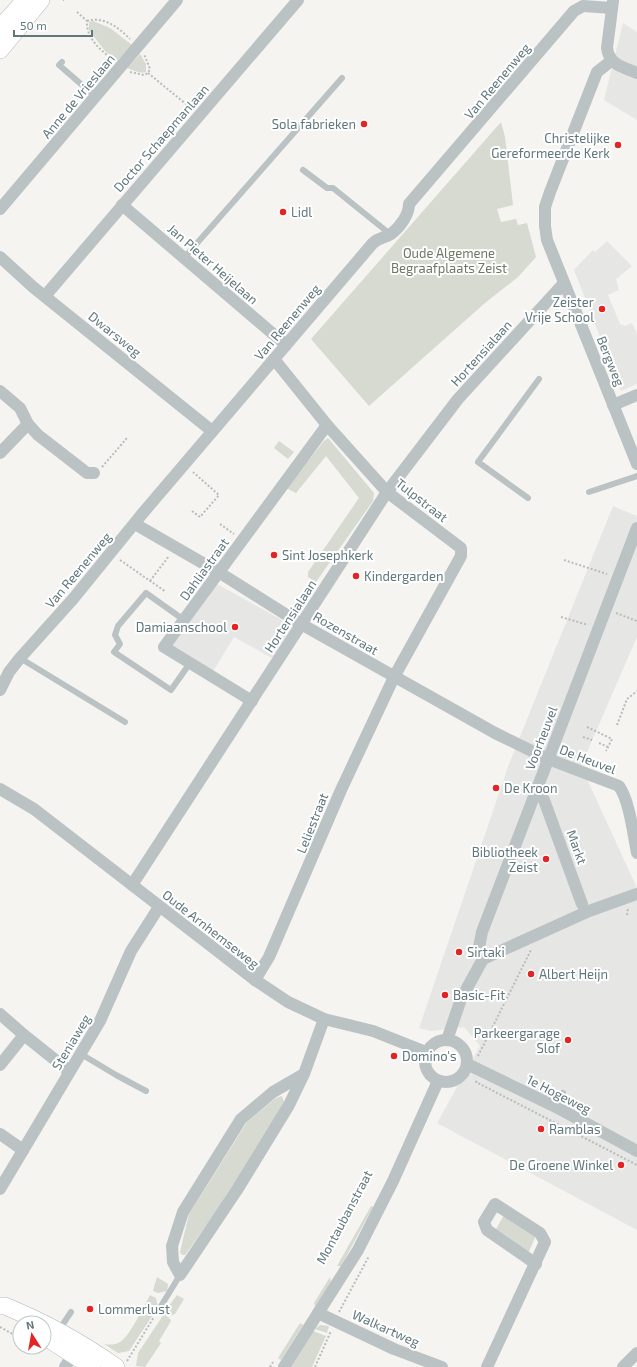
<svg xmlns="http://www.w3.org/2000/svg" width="637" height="1367" viewBox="0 0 637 1367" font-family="'Exo 2',sans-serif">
	<rect width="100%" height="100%" fill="#f5f4f1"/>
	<g fill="#e6e6e5">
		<polygon points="623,23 637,32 637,120 604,100"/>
		<polygon points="607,241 632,266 616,279 619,290 608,295 620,324 625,326 632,323 637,334 637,384 621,391 574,270 593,250 595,252"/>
		<polygon points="613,506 637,516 637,637 581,766 637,888 637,1230 437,1123 480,1046 464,1027 431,1031 419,1028 509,764"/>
		<polygon points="217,584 284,621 287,634 272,658 234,637 212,673 171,647"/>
	</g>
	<g fill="#d6dad0">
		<polygon points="93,21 110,28 132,45 117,61 105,51 89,30 89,22"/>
		<path d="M140,54l6,10v8c-7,2 -12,-2 -19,-4z"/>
		<polygon points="501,122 505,137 513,205 497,209 501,222 516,219 518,225 527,223 536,257 518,277 485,303 369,406 311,339"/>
		<polygon points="328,438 374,493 373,501 316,582 308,577 308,572 359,498 326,456 296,493 286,488 324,441"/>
		<polygon points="279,441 294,452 288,459 274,448"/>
		<polygon points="282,1096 284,1102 233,1188 185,1255 182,1255 180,1252 189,1214 247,1122 276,1098"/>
		<polygon points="371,1206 373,1207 341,1266 337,1266"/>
		<polygon points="505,1213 537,1233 528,1254 495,1231"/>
		<polygon points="157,1277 168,1284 167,1291 158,1293 153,1291"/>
		<polygon points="330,1277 331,1282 315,1307 314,1303"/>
		<path d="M150,1295l6,3 2,9 -29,44 -11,2 -14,-9c6,1 11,1 16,-2 10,-6 24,-36 30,-47z"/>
		<polygon points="177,1295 184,1299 175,1314 172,1315 166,1310"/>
		<polygon points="164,1314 170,1319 171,1321 159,1341 161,1343 145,1367 136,1366 138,1353"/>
		<polygon points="300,1323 303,1325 281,1360 278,1358"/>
		<polygon points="320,1325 329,1326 327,1333 315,1329"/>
		<polygon points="313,1331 326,1336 312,1367 291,1367"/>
	</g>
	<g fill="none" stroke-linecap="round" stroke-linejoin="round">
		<g stroke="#aeb6b8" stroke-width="18">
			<g id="secondary">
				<polyline points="0,28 25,0"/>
				<polyline points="0,50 41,0"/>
				<path d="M0,1306h5c39,16 76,36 111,61"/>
				<polyline points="44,1336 92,1367"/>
			</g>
		</g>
		<g stroke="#b8bcbd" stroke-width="2" stroke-dasharray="2 2" stroke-linecap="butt">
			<polyline points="63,0 64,0"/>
			<path d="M77,12l10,9c-1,18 14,29 26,39"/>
			<path d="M87,21c17,-5 31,6 43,18"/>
			<polyline points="130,72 144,75 148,73 150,69 144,54"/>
			<polyline points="148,73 192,109"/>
			<polyline points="102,467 127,438"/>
			<polyline points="192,511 200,517 219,495 193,472"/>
			<polyline points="220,524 234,534"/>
			<polyline points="120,560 166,592"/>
			<polyline points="564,560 607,574"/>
			<polyline points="150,581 169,556"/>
			<polyline points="616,613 637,621"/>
			<polyline points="561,617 588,625"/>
			<polyline points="617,725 627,699 637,691"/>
			<polyline points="587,727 612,739 606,751"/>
			<polyline points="583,737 592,740"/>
			<polyline points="599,743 608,747"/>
			<polyline points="627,915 628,908"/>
			<polyline points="478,1056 531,950"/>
			<polyline points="426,1079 428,1072"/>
			<polyline points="477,1081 476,1082 637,1165"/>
			<polyline points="339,1312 369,1256"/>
			<polyline points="0,1327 20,1338"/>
			<polyline points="127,1361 154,1317"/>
			<polyline points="270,1367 273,1362"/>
			<polyline points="315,1367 331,1331"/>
		</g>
		<g stroke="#bbc2c4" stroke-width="6">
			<polyline points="62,62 59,65 96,97"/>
			<polyline points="303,170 327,188 333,188 390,234"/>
			<polyline points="184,258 342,78"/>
			<polyline points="589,492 637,476"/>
			<polyline points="528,498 478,462 539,379"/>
			<polyline points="184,620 146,593 118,626 115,635 120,644 114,652 171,690 190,663"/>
			<polyline points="20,658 125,722"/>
			<polyline points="81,1054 116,1075 146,1091"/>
			<polyline points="556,1107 563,1093"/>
			<polyline points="158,1311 180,1275"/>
			<polyline points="59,1330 71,1312"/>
		</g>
		<g stroke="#bbc2c4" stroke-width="12">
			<path d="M613,1l-6,47c2,17 16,19 30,25"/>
			<polyline points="611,61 597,72 550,192 545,207 545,226 547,240 637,464"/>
			<polyline points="122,205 286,345"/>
			<polyline points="0,209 177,0"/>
			<polyline points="0,257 33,287 212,431"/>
			<polyline points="45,296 298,0"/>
			<polyline points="0,391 20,408 28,424 38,435 87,473 94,473"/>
			<polyline points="613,405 637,395"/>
			<polyline points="0,453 28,424"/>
			<path d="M135,524l85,49 81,51 194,109 53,26 71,27c11,16 14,48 18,67"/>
			<path d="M0,690l9,-18 11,-14 53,-59 69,-85 231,-271c7,-6 12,-5 18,-9 9,-7 18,-19 18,-30l165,-193 9,-5 29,2"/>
			<polyline points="252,701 164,647 327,425"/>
			<polyline points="0,789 34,809 255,980 288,1002 324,1019 373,1031 426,1052"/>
			<polyline points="544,800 582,904"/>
			<polyline points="132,885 387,492 458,399 564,283"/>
			<polyline points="483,959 479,947 482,932 637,528"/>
			<polyline points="255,980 269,957 341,790 394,677 461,556 461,548 387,492 327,425 274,359"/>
			<polyline points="0,1014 24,1035 69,1071"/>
			<circle cx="446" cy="1061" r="21"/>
			<polyline points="447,1040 461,999 483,959 589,911 637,894"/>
			<polyline points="467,1064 556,1107 637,1151"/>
			<polyline points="0,1065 24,1035"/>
			<polyline points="304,1074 273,1092 241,1119 183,1212 172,1246 173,1262 180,1275 237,1190 289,1105 304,1074 324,1019"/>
			<polyline points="0,1134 23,1150"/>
			<polyline points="0,1189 100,1021 131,951 159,907"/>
			<polyline points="318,1313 394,1349 442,1367"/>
			<polyline points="65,1367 77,1348"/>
			<polyline points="284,1367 358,1250 393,1181 438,1081"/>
			<polyline points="487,1367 545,1242 540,1233 495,1204 484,1222 487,1230 536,1264"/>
			<polyline points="623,1367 637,1353"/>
		</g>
		<use href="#secondary" stroke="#fff" stroke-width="17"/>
	</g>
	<g fill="#e22524" stroke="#fff" stroke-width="1.5">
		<circle cx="364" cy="124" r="4"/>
		<circle cx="618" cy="145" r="4"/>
		<circle cx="283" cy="212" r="4"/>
		<circle cx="602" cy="309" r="4"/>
		<circle cx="274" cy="555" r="4"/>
		<circle cx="356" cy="576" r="4"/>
		<circle cx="235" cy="627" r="4"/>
		<circle cx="496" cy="788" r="4"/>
		<circle cx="546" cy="859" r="4"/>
		<circle cx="459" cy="952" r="4"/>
		<circle cx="531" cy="974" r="4"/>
		<circle cx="445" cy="995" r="4"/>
		<circle cx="568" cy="1040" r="4"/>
		<circle cx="394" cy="1056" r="4"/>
		<circle cx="541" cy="1129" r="4"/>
		<circle cx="621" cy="1165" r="4"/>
		<circle cx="90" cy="1309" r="4"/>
	</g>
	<g text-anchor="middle" stroke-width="4" stroke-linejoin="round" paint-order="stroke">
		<g font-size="13" fill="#60777c" stroke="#fff">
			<text transform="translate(497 81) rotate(-50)" y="5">Van Reenenweg</text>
			<text transform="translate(78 96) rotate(-50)" y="5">Anne de Vrieslaan</text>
			<text transform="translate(161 138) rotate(-49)" y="5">Doctor Schaepmanlaan</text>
			<text transform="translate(213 264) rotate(41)" y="5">Jan Pieter Heijelaan</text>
			<text transform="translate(287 322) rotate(-50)" y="5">Van Reenenweg</text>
			<text transform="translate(115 334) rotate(39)" y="5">Dwarsweg</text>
			<text transform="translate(481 353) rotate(-48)" y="5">Hortensialaan</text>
			<text transform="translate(611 361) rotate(68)" y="5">Bergweg</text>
			<text transform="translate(422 500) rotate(38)" y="5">Tulpstraat</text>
			<text transform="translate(204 569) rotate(-54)" y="5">Dahliastraat</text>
			<text transform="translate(78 570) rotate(-50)" y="5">Van Reenenweg</text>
			<text transform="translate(290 616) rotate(-57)" y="5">Hortensialaan</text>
			<text transform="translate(346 633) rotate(30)" y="5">Rozenstraat</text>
			<text transform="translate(541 738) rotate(-69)" y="5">Voorheuvel</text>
			<text transform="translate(588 759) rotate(21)" y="5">De Heuvel</text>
			<text transform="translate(312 823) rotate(-68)" y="5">Leliestraat</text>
			<text transform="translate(577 847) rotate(70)" y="5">Markt</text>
			<text transform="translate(211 929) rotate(38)" y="5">Oude Arnhemseweg</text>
			<text transform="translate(71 1042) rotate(-59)" y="5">Steniaweg</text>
			<text transform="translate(559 1094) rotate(27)" y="5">1e Hogeweg</text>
			<text transform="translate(344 1217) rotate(-62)" y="5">Montaubanstraat</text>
			<text transform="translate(386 1328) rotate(24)" y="5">Walkartweg</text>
		</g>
		<g font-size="13" fill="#60777c" stroke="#fff" text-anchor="start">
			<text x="356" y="129" text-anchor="end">Sola fabrieken</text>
			<text x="610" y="143" text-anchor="end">Christelijke<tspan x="610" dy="15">Gereformeerde Kerk</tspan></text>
			<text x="291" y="217">Lidl</text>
			<text x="594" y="307" text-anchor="end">Zeister<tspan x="594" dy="15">Vrije School</tspan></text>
			<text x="282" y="560">Sint Josephkerk</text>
			<text x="364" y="581">Kindergarden</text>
			<text x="227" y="632" text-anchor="end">Damiaanschool</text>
			<text x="504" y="793">De Kroon</text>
			<text x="538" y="857" text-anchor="end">Bibliotheek<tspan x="538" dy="15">Zeist</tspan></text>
			<text x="467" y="957">Sirtaki</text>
			<text x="539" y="979">Albert Heijn</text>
			<text x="453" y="1000">Basic-Fit</text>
			<text x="560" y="1038" text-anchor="end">Parkeergarage<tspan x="560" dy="15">Slof</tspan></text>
			<text x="402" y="1061">Domino's</text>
			<text x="549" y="1134">Ramblas</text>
			<text x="613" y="1170" text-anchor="end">De Groene Winkel</text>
			<text x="98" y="1314">Lommerlust</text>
		</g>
		<g font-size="13" fill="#6c7963" stroke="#fff">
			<text x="449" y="258">Oude Algemene<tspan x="449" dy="15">Begraafplaats Zeist</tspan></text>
		</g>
	</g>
	<g transform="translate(32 1335) rotate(349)"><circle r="19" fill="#ffffff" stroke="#bfc9cb"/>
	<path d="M0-3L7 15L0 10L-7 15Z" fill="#e22524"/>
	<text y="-6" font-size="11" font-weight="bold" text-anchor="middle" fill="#60777c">N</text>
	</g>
	<path d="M14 30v6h78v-6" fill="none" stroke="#60777c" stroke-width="2"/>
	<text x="20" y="30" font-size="12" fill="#60777c" stroke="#ffffff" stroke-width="3" paint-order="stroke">50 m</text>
</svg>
